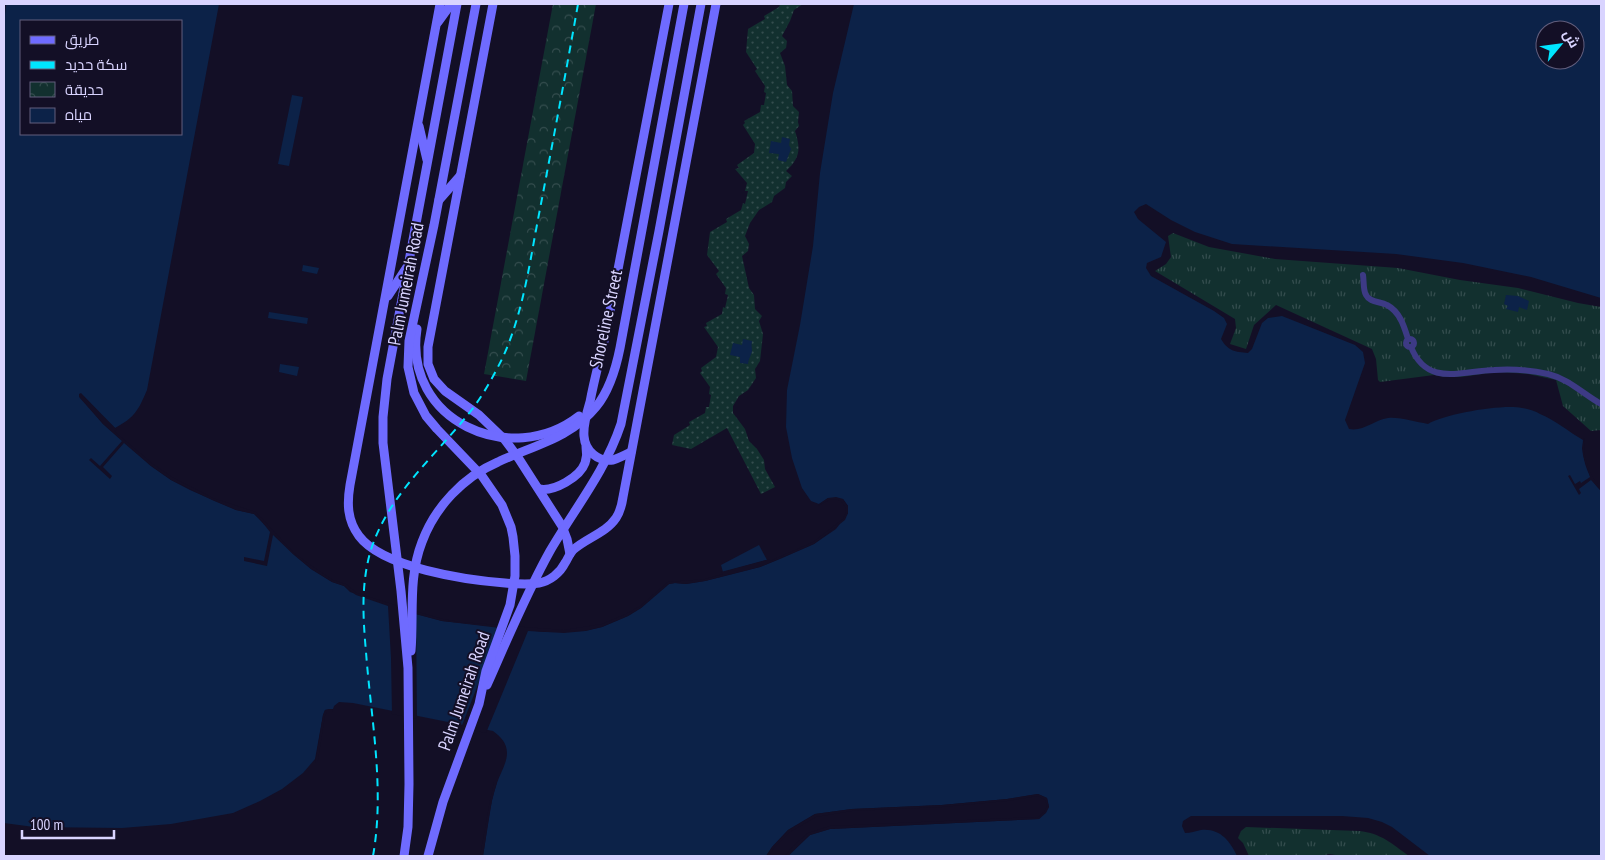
<svg xmlns="http://www.w3.org/2000/svg" width="1605" height="860" viewBox="0 0 1605 860" font-family="'PT Sans Narrow',Cairo,sans-serif">
	<defs>
		<pattern id="grass-tufts" width="24" height="20" patternUnits="userSpaceOnUse" patternTransform="scale(1.25)"><rect width="24" height="20" fill="#12302f"/><path d="M3 7l-1-3M5 7V3M7 7l1-3M15 17l-1-3M17 17v-4M19 17l1-3" fill="none" stroke="#344d4e"/></pattern>
		<pattern id="park-crowns" width="20" height="18" patternUnits="userSpaceOnUse" patternTransform="scale(1.25)"><rect width="20" height="18" fill="#12302f"/><path d="M2 6a3 3 0 1 1 6 0M12 15a3 3 0 1 1 6 0" fill="none" stroke="#344d4e"/></pattern>
		<pattern id="garden-dots" width="8" height="8" patternUnits="userSpaceOnUse" patternTransform="scale(1.25)"><rect width="8" height="8" fill="#12302f"/><path d="M2 2h.1M6 6h.1" fill="none" stroke="#344d4e" stroke-width="1.8" stroke-linecap="round"/></pattern>
	</defs>
	<rect width="100%" height="100%" fill="#130f26"/>
	<g fill="url(#grass-tufts)">
		<polygon points="1173,233 1209,247 1275,259 1398,268 1460,280 1518,288 1578,303 1601,307 1601,430 1591,431 1563,406 1556,380 1528,374 1497,372 1461,377 1445,377 1434,375 1380,382 1378,380 1376,359 1372,349 1276,305 1254,325 1246,349 1230,344 1236,328 1235,319 1155,271 1166,264 1171,257 1168,236"/>
		<path d="M1246,827l113,4c22,2 33,13 50,25h-67l-13,-2 -7,2h-73l-6,-13 -5,-5 3,-7z"/>
	</g>
	<polygon fill="url(#park-crowns)" points="553,4 596,4 526,381 484,374"/>
	<path fill="url(#garden-dots)" d="M780,4h23l-9,6 -4,11 -8,15 5,5 -1,7 -6,5 5,13 2,19 5,6 1,15 6,6 -1,10 1,4 -4,5c6,18 5,27 -9,40l6,5 -6,6 -1,6 -11,8 -2,6 -13,8 -9,13 -5,13 4,8 -1,7 -6,5 7,32 5,7 1,14 7,7 -3,5 4,13 -3,27 -5,8 1,9 -8,12 -9,6 -6,10v7l12,16 4,12 8,8 7,11 1,9 10,18 -14,7 -34,-66 -36,21 -19,-4 2,-10 16,-10 -1,-3 16,-9 1,-6h3l2,-12 -2,-1 1,-7 -10,-14 2,-2 -1,-3 15,-11 2,-10 -14,-20 3,-1 -1,-3 16,-9 1,-7 2,1 3,-13 -3,-1 1,-6 -10,-14 3,-3 -12,-16 3,-23 17,-10 -1,-3 15,-9 2,-7 2,1 3,-13h-3l2,-8 -12,-14 4,-1 -2,-3 17,-12 1,-9 -12,-19 2,-2 -1,-2 16,-9 1,-7h3l2,-12 -2,-1 1,-6 -10,-15 2,-2 -11,-17 2,-23 17,-10 -1,-3 15,-9z"/>
	<g fill="#0c2248" fill-rule="evenodd">
		<path d="M6,4h213l-72,386c-9,21 -12,27 -32,38l-36,-34 1,3 23,27 48,42 20,14 19,10 46,20 18,4 39,40 18,15 21,13 12,4 6,6 58,20 34,9 102,11 41,-1 17,-4 26,-11 13,-8 28,-24 6,-1 11,1 19,-3 55,-14 20,-8 34,-15 22,-15 12,-16v-7l-5,-7 -15,-1 -9,6 -8,-3 -9,-13 -10,-30 -6,-31 1,-37 13,-65 13,-79 7,-73 13,-80 21,-89h747v294l-70,-21 -68,-14 -67,-9 -164,-10 -37,-12 -24,-12 -25,-16 -7,3 -5,5 4,7 28,23 -5,15 -14,6 -1,5 5,8 63,35 10,7 3,6 -6,15c7,12 14,13 27,14l4,-4 10,-26 6,-5 14,-2 73,29 8,7 2,11 -20,57 4,9c14,3 25,-9 39,-11 13,-1 27,4 40,6 17,-10 74,-20 94,-16 6,1 13,3 18,6 15,6 29,18 43,26 -2,19 5,38 18,51v365h-171l-38,-29 -10,-5 -14,-4 -26,-2h-151l-8,5 -1,5 3,7c6,0 10,-2 16,-3 19,-2 29,11 36,26h-449l22,-21 20,-6 209,-10 10,-12 -2,-9 -9,-4 -31,5 -65,6 -90,4 -37,5 -27,16 -16,17 -6,9h-283c4,-24 6,-50 14,-73 3,-9 10,-20 10,-30 0,-10 -6,-16 -14,-22l-140,-28 -14,-1 -5,4 -1,3 -8,1 -2,5 -8,44 -12,14 -21,16 -22,12 -27,12 -62,11 -49,4 -88,-1 -30,-4v-798zM21,21h160v113h-160zM1545,30h30v30h-30z"/>
		<polygon points="292,95 303,97 289,166 278,164"/>
		<polygon points="782,137 790,139 789,145 791,149 786,162 778,160 779,154 769,153 771,141 781,143"/>
		<polygon points="303,265 319,268 317,274 302,271"/>
		<polygon points="1506,295 1518,296 1529,301 1527,310 1519,307 1518,312 1506,309 1508,306 1504,304"/>
		<polygon points="269,312 308,318 307,324 268,318"/>
		<path d="M743,339l9,2c-1,5 0,6 0,10 0,2 -4,9 -4,13l-8,-1v-6l-10,-2 3,-12 9,2z"/>
		<polygon points="280,364 299,367 297,376 279,372"/>
		<polygon points="759,545 767,560 723,572 721,565"/>
	</g>
	<g fill="#130f26">
		<polygon points="81,393 117,430 114,431 153,464 172,477 213,498 256,512 294,553 312,566 333,580 346,584 357,593 408,609 443,619 460,622 564,630 602,624 626,614 640,606 668,582 705,579 723,574 721,572 770,559 770,561 813,542 843,519 846,512 845,507 841,501 836,499 829,500 818,506 819,504 828,498 836,497 843,499 848,506 848,513 845,520 814,544 760,567 705,581 686,584 675,583 669,584 641,608 628,616 602,627 585,631 564,633 528,631 486,733 461,728 500,628 442,621 416,614 417,719 392,714 391,658 388,606 356,595 344,586 332,582 311,569 293,554 273,535 267,566 244,561 244,557 264,561 270,532 259,518 254,514 236,510 212,500 171,480 151,466 124,443 103,467 112,476 110,479 89,460 91,458 100,466 122,441 103,424 79,397 79,394"/>
		<polygon points="1584,438 1585,455 1589,470 1594,479 1601,488 1601,491 1591,480 1579,489 1581,493 1579,495 1568,476 1570,475 1575,484 1580,481 1581,483 1590,477 1583,455 1582,448"/>
		<polygon points="329,709 333,709 332,712 327,712 325,716 318,760 315,763 323,715 325,710"/>
		<polygon points="494,782 497,782 492,800 483,856 480,856 490,800"/>
		<polygon points="1038,794 1047,798 1049,807 1046,813 1039,819 830,829 810,835 788,856 785,856 793,846 808,833 830,826 1038,817 1044,812 1047,806 1045,800 1038,796 1007,801 942,807 852,811 816,817 790,832 774,848 769,856 766,856 772,847 788,830 815,814 852,809 942,805 1007,799"/>
	</g>
	<g fill="none" stroke-linecap="round" stroke-linejoin="round">
		<g stroke="#3d3a85" stroke-width="6">
			<path d="M1363,275c1,6 0,15 3,20 4,8 14,6 21,10 13,7 17,21 21,34"/>
			<circle cx="1410" cy="343" r="4"/>
			<path d="M1411,347c16,40 50,24 83,23 18,-1 37,0 54,4 21,5 35,20 53,30"/>
		</g>
		<g stroke="#6f6bff" stroke-width="9">
			<path d="M440,4l-90,481c-3,18 -3,35 9,51 24,32 107,44 146,47 11,1 23,2 34,0 11,-2 21,-10 26,-20 3,-4 4,-9 8,-13 13,-12 33,-17 43,-32 4,-6 6,-14 7,-21l93,-493"/>
			<polyline points="493,4 428,347 428,364 434,379 445,391 479,415 505,440 519,459 562,526 567,539 570,554"/>
			<polyline points="438,22 451,4"/>
			<polyline points="419,126 427,160"/>
			<polyline points="439,200 460,176"/>
			<polyline points="388,296 407,267"/>
			<path d="M417,329c-14,92 94,140 162,87"/>
			<path d="M631,452c-6,3 -12,6 -18,8 -15,2 -28,-9 -29,-24 -1,-11 3,-24 6,-34 4,-22 10,-43 15,-65l64,-333"/>
			<path d="M539,489c15,3 41,-12 46,-26 2,-6 2,-11 1,-16"/>
			<path d="M411,651c3,-37 -3,-73 11,-109 13,-35 41,-65 76,-80 34,-16 73,-24 98,-55 13,-16 20,-39 24,-59l64,-344"/>
			<path d="M487,685c20,-45 39,-91 63,-134 25,-43 55,-79 71,-127l38,-193 42,-227"/>
			<polyline points="404,856 408,827 409,784 408,668 401,591 383,443 383,417 387,379 457,4"/>
			<polyline points="428,856 443,802 479,704 486,671 510,605 515,576 515,556 513,537 511,527 502,505 482,476 437,429 426,416 414,393 408,367 409,341 434,225 476,4"/>
		</g>
		<path stroke="#00e5ff" stroke-width="2" stroke-dasharray="8 6" stroke-linecap="butt" d="M373,856c12,-67 -2,-137 -7,-204 -3,-34 -5,-66 4,-99 16,-55 61,-93 96,-136 15,-18 26,-38 36,-58 22,-47 28,-100 38,-150 13,-68 26,-137 38,-205"/>
	</g>
	<g text-anchor="middle" stroke-width="4" stroke-linejoin="round" paint-order="stroke">
		<g font-size="18" fill="#d9d4ff" stroke="#130f26">
			<text transform="translate(406 284) rotate(-79)" y="6">Palm Jumeirah Road</text>
			<text transform="translate(606 319) rotate(-78)" y="6">Shoreline Street</text>
			<text transform="translate(464 691) rotate(-71)" y="6">Palm Jumeirah Road</text>
		</g>
	</g>
	<rect width="1605" height="860" fill="none" stroke="#d9d4ff" stroke-width="10"/>
	<rect x="20" y="20" width="162" height="115" fill="#130f26" stroke="#625e7d"/>
	<rect x="30" y="36" width="25" height="8" fill="#6f6bff" stroke="#625e7d"/>
	<text x="65" y="45" font-size="15" fill="#d9d4ff">طريق</text>
	<rect x="30" y="61" width="25" height="8" fill="#00e5ff" stroke="#625e7d"/>
	<text x="65" y="70" font-size="15" fill="#d9d4ff">سكة حديد</text>
	<rect x="30" y="82" width="25" height="15" fill="url(#park-crowns)" stroke="#625e7d"/>
	<text x="65" y="95" font-size="15" fill="#d9d4ff">حديقة</text>
	<rect x="30" y="108" width="25" height="15" fill="#0c2248" stroke="#625e7d"/>
	<text x="65" y="120" font-size="15" fill="#d9d4ff">مياه</text>
	<g transform="translate(1560 45) rotate(61)"><circle r="24" fill="#130f26" stroke="#625e7d"/>
	<path d="M0-4L9 19L0 12L-9 19Z" fill="#00e5ff"/>
	<text y="-8" font-size="14" font-weight="bold" text-anchor="middle" fill="#d9d4ff">ش</text>
	</g>
	<path d="M22 830v8h92v-8" fill="none" stroke="#d9d4ff" stroke-width="2.5"/>
	<text x="30" y="830" font-size="15" fill="#d9d4ff" stroke="#130f26" stroke-width="4" paint-order="stroke">100 m</text>
</svg>
